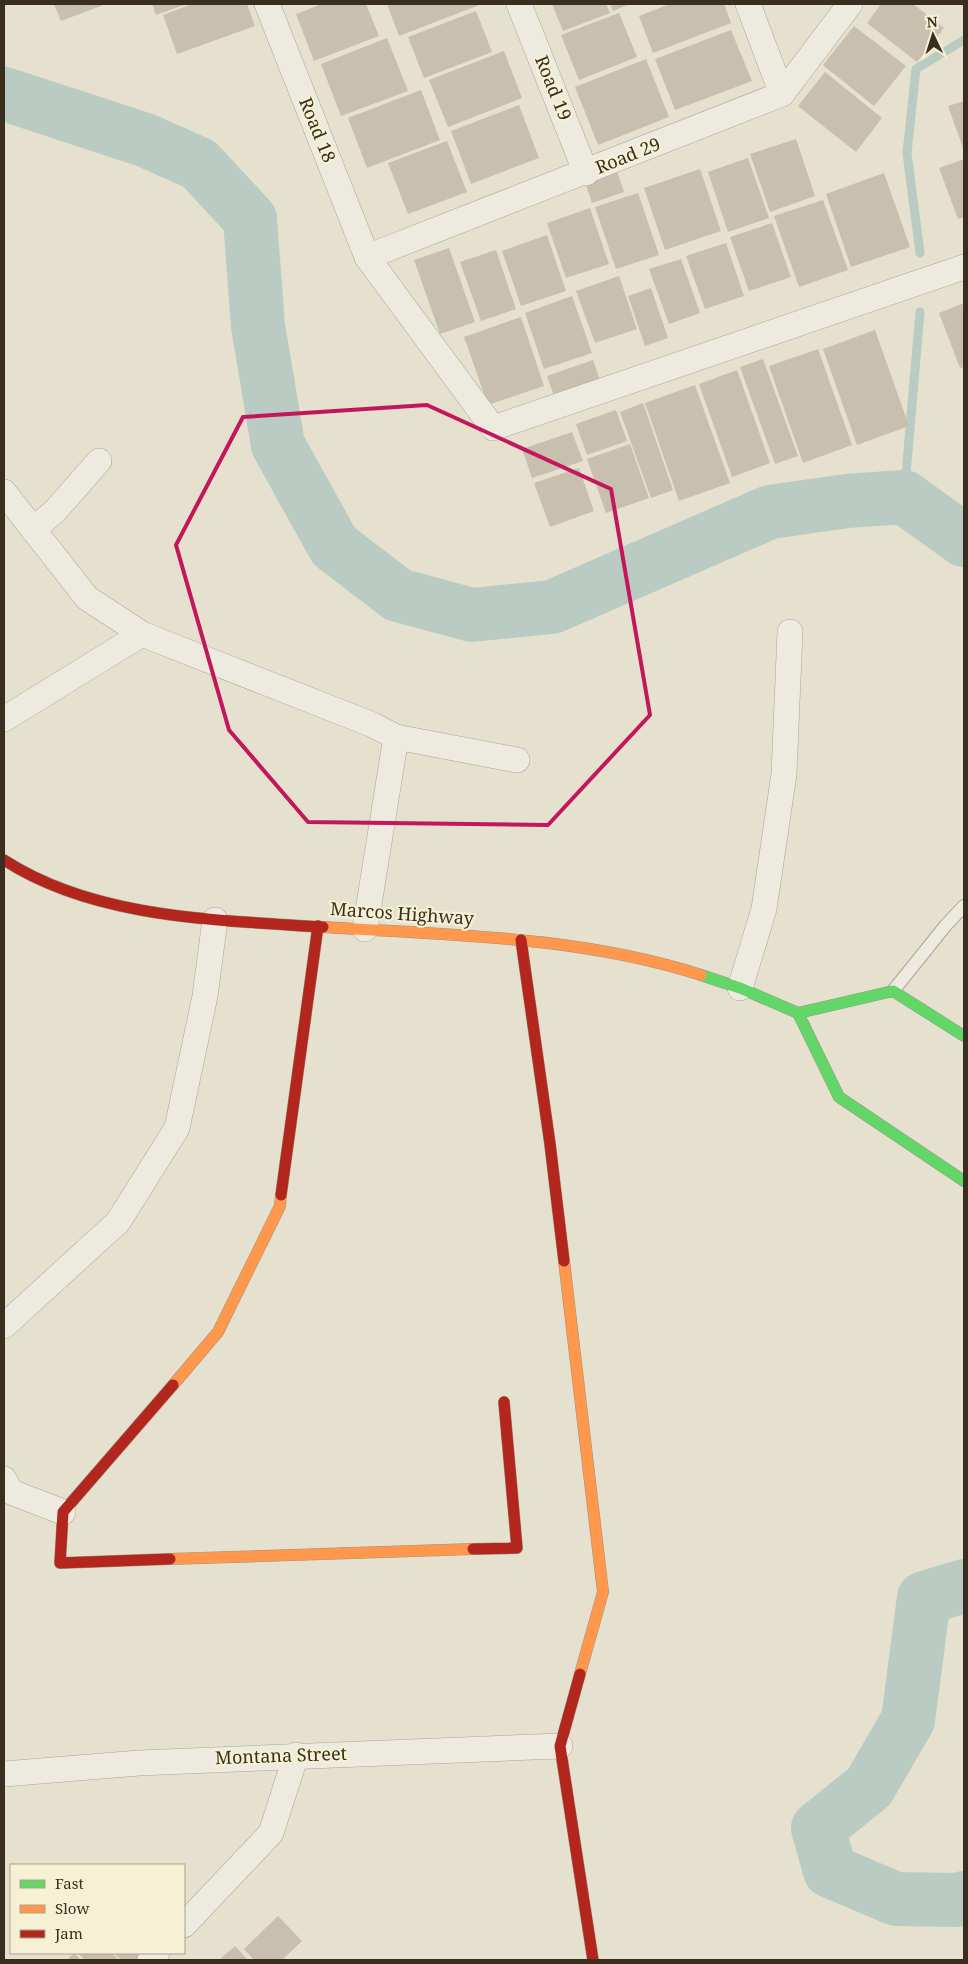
<svg xmlns="http://www.w3.org/2000/svg" width="968" height="1964" viewBox="0 0 968 1964" font-family="'Noto Serif',serif">
	<rect width="100%" height="100%" fill="#e5e1ce"/>
	<g fill="none" stroke-linecap="round" stroke-linejoin="round">
		<g stroke="#b9cbc2" stroke-width="9">
			<polyline points="920,253 907,153 916,69 964,40"/>
			<polyline points="904,497 920,312"/>
		</g>
		<g stroke="#b9cbc2" stroke-width="54">
			<polyline points="4,94 145,140 199,164 250,219 258,326 278,445 334,546 398,595 472,615 552,607 770,512 847,501 904,497 964,540"/>
			<polyline points="964,1586 924,1598 908,1720 869,1787 818,1828 830,1871 896,1899 957,1900 964,1898"/>
		</g>
	</g>
	<g fill="#c9bfaf">
		<polygon points="54,4 106,4 61,21"/>
		<polygon points="152,4 187,4 156,15"/>
		<polygon points="192,4 247,4 255,26 177,54 163,15"/>
		<polygon points="322,4 366,4 379,36 314,61 296,14"/>
		<polygon points="387,4 482,4 399,36"/>
		<polygon points="552,4 606,4 610,13 563,31"/>
		<polygon points="610,4 630,4 613,11"/>
		<polygon points="670,4 724,4 731,23 653,53 639,16"/>
		<polygon points="881,4 913,4 944,28 917,62 867,23"/>
		<polygon points="476,11 492,52 424,78 408,37"/>
		<polygon points="619,13 637,57 579,80 561,35"/>
		<polygon points="854,26 906,66 874,106 823,65"/>
		<polygon points="731,30 752,81 675,110 655,59"/>
		<polygon points="387,38 408,91 341,116 321,64"/>
		<polygon points="504,51 522,98 448,127 429,80"/>
		<polygon points="646,59 669,117 598,145 575,87"/>
		<polygon points="825,72 882,118 856,152 798,106"/>
		<polygon points="421,90 440,140 367,168 348,118"/>
		<polygon points="964,101 964,151 948,106"/>
		<polygon points="519,105 539,158 471,184 451,131"/>
		<polygon points="796,139 815,196 770,212 750,154"/>
		<polygon points="447,141 467,192 408,214 388,163"/>
		<polygon points="748,158 769,218 728,232 708,172"/>
		<polygon points="964,159 964,217 958,219 939,168"/>
		<polygon points="616,168 624,192 592,203 584,179"/>
		<polygon points="700,169 721,231 665,250 644,188"/>
		<polygon points="884,173 910,247 851,267 826,194"/>
		<polygon points="638,193 659,255 616,269 595,207"/>
		<polygon points="823,200 848,270 799,287 774,216"/>
		<polygon points="590,208 609,264 566,278 547,223"/>
		<polygon points="772,223 791,277 749,291 730,237"/>
		<polygon points="547,235 566,291 521,306 502,251"/>
		<polygon points="726,243 744,296 705,309 686,256"/>
		<polygon points="449,248 475,322 440,334 414,260"/>
		<polygon points="496,250 516,309 481,321 460,262"/>
		<polygon points="681,259 700,313 669,324 649,269"/>
		<polygon points="619,276 637,329 595,343 576,291"/>
		<polygon points="651,288 668,338 645,346 628,296"/>
		<polygon points="572,296 592,353 544,369 525,313"/>
		<polygon points="964,303 964,367 960,368 939,313"/>
		<polygon points="521,317 544,386 488,405 464,337"/>
		<polygon points="875,330 909,426 857,445 823,349"/>
		<polygon points="818,349 852,445 803,463 769,366"/>
		<polygon points="763,359 798,456 775,464 740,367"/>
		<polygon points="593,360 602,386 556,402 547,376"/>
		<polygon points="737,370 770,463 732,477 699,384"/>
		<polygon points="695,385 730,483 679,501 645,403"/>
		<polygon points="643,403 673,490 651,498 620,412"/>
		<polygon points="616,410 627,441 587,455 576,424"/>
		<polygon points="572,432 583,461 532,478 522,449"/>
		<polygon points="630,444 649,498 606,513 587,459"/>
		<polygon points="579,468 594,511 550,527 534,483"/>
		<polygon points="278,1916 302,1941 282,1960 254,1960 244,1949"/>
		<polygon points="235,1946 248,1960 219,1960"/>
		<polygon points="74,1953 81,1960 67,1960"/>
		<polygon points="78,1953 112,1953 119,1960 85,1960"/>
		<polygon points="114,1953 142,1953 145,1960 121,1960"/>
	</g>
	<g fill="none" stroke-linecap="round" stroke-linejoin="round">
		<g stroke="#aaa597" stroke-width="14">
			<polyline id="lane" points="893,991 946,925 964,906"/>
		</g>
		<g stroke="#aaa597" stroke-width="26">
			<g id="street">
				<polyline points="267,4 367,257 493,428 964,267"/>
				<polyline points="519,4 586,173"/>
				<polyline points="748,4 782,94"/>
				<polyline points="367,257 782,94 850,4"/>
				<polyline points="4,492 87,598 142,634 373,725 396,737 517,760"/>
				<polyline points="33,530 55,511 99,461"/>
				<polyline points="4,719 142,634"/>
				<polyline points="365,929 396,737"/>
				<polyline points="740,988 764,909 784,774 790,632"/>
				<polyline points="4,1326 118,1222 177,1128 205,996 215,920"/>
				<polyline points="4,1479 11,1492 63,1512"/>
				<polyline points="4,1774 139,1763 560,1746"/>
				<polyline points="184,1925 271,1833 296,1755"/>
				<polyline points="150,1960 157,1953"/>
			</g>
		</g>
		<g stroke="#9a9586" stroke-width="12">
			<g id="fast">
				<polyline points="701,975 740,988 798,1013 893,991 964,1036"/>
				<polyline points="798,1013 839,1097 964,1181"/>
			</g>
		</g>
		<g stroke="#9a9586" stroke-width="12">
			<g id="slow">
				<path d="M323,927c127,8 256,9 378,48"/>
				<polyline points="564,1261 603,1592 580,1674"/>
				<polyline points="173,1385 218,1332 280,1206 281,1195"/>
				<polyline points="170,1559 473,1549"/>
			</g>
		</g>
		<g stroke="#9a9586" stroke-width="12">
			<g id="jam">
				<path d="M4,860c91,59 214,60 319,67"/>
				<polyline points="521,940 550,1144 564,1261"/>
				<polyline points="281,1195 318,926"/>
				<polyline points="473,1549 517,1548 504,1402"/>
				<polyline points="170,1559 60,1563 63,1512 173,1385"/>
				<polyline points="580,1674 560,1746 593,1960"/>
			</g>
		</g>
		<use href="#lane" stroke="#edeadf" stroke-width="12"/>
		<use href="#street" stroke="#edeadf" stroke-width="25"/>
		<use href="#fast" stroke="#63d668" stroke-width="11"/>
		<use href="#slow" stroke="#ff974d" stroke-width="11"/>
		<use href="#jam" stroke="#b3261e" stroke-width="11"/>
	</g>
	<path fill="none" stroke="#c2185b" stroke-width="4" stroke-linejoin="round" d="M427,405l184,84 39,226 -102,110 -240,-3 -79,-92 -53,-185 67,-128z"/>
	<g text-anchor="middle" stroke-width="4.5" stroke-linejoin="round" paint-order="stroke">
		<g font-size="18" fill="#3a2e1e" stroke="#f6f0d4">
			<text transform="translate(553 88) rotate(68)" y="6">Road 19</text>
			<text transform="translate(317 130) rotate(68)" y="6">Road 18</text>
			<text transform="translate(628 156) rotate(-22)" y="6">Road 29</text>
			<text transform="translate(402 914) rotate(4)" y="6">Marcos Highway</text>
			<text transform="translate(281 1756) rotate(-2)" y="6">Montana Street</text>
		</g>
	</g>
	<rect width="968" height="1964" fill="none" stroke="#3a2e1e" stroke-width="10"/>
	<rect x="10" y="1864" width="175" height="90" fill="#f6f0d4" stroke="#aba28b"/>
	<rect x="20" y="1880" width="25" height="8" fill="#63d668" stroke="#aba28b"/>
	<text x="55" y="1889" font-size="15" fill="#3a2e1e">Fast</text>
	<rect x="20" y="1905" width="25" height="8" fill="#ff974d" stroke="#aba28b"/>
	<text x="55" y="1914" font-size="15" fill="#3a2e1e">Slow</text>
	<rect x="20" y="1930" width="25" height="8" fill="#b3261e" stroke="#aba28b"/>
	<text x="55" y="1939" font-size="15" fill="#3a2e1e">Jam</text>
	<g transform="translate(933 35) rotate(356)" stroke="#f6f0d4" stroke-width="4" paint-order="stroke">
	<path d="M0-4L9 19L0 12L-9 19Z" fill="#3a2e1e"/>
	<text y="-8" font-size="14" font-weight="bold" text-anchor="middle" fill="#3a2e1e">N</text>
	</g>
</svg>
